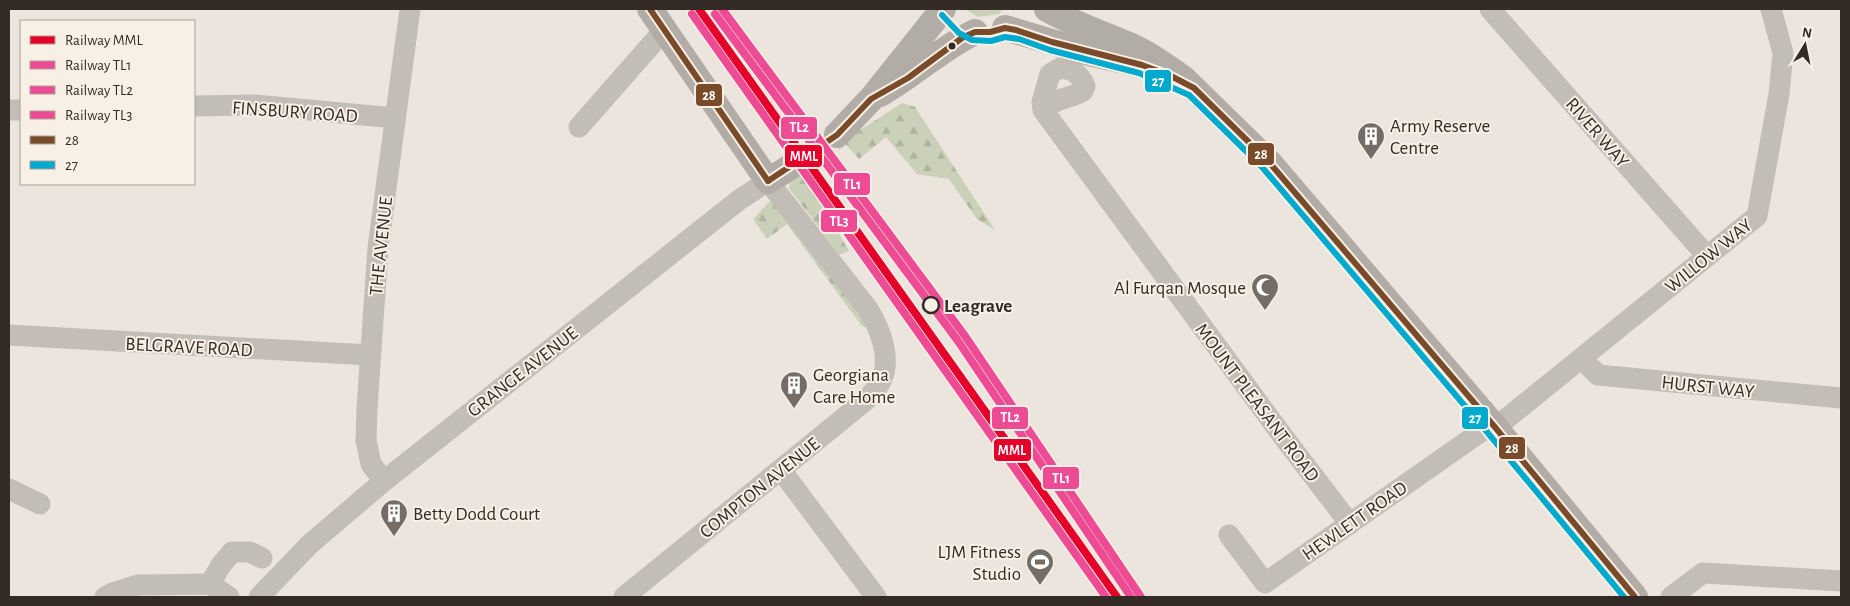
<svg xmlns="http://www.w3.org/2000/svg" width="1850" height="606" viewBox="0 0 1850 606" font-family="'Alegreya Sans',sans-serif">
	<defs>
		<pattern id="forest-firs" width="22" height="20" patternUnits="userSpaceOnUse" patternTransform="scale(1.25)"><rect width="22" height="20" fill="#cbd0b9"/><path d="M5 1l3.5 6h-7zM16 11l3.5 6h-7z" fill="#afb39f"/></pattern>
	</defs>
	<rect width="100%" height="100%" fill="#ebe5de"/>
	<polygon fill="#cbd0b9" points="965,9 1002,9 999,14 978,17"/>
	<g fill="url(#forest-firs)">
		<polygon points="902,103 915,107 995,230 977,219 949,179 917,174 886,137 859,159 843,141"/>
		<polygon points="809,169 819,200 849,251 839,255 789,188 790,183"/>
		<polygon points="772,199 863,315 868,329 861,325 787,224 767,239 753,219"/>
	</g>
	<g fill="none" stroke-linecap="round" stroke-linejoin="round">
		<polyline stroke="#c6c0b9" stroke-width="26" stroke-dasharray="26 13" stroke-linecap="butt" points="800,161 837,135"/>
		<g stroke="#c3bdb8" stroke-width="21">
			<polyline points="1490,9 1706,255"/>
			<polyline points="194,106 255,105 395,118"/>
			<polyline points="9,110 21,110"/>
			<path d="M1043,110c14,-13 24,-10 40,-19l2,-5c-5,-12 -12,-17 -25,-18l-10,6 -8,28 1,8 239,325 68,89"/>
			<polyline points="579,127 665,29"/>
			<polyline points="9,335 370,355"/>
			<polyline points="1582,359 1598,375 1841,398"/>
			<polyline points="781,470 876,597"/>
			<polyline points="384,481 371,464 366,440 367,408 378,248 410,9"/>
			<polyline points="9,489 40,504"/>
			<polyline points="1229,535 1265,583 1479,433 1506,419 1757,216 1779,94 1783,53 1771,9"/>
			<polyline points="210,584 221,565 232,552 250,552 262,558"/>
			<polyline points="105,597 112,593 138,585 210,584 229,597"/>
			<path d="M259,597l51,-53 74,-63 355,-281 29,-19 100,128c12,20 24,49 13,72 -3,7 -10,13 -15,19l-242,197"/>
			<polyline points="1671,597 1703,573 1841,581"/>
		</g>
		<g stroke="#b2aca7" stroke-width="26">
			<polyline points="650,9 768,181 800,161"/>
			<path d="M1047,9c26,15 55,24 82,36 20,9 37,21 54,33l85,83 226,265 141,171"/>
			<polyline points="1005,28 1089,53 1142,65"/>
			<path d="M880,94c33,-19 62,-46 95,-62"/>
			<polyline points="837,135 871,99 943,9"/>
		</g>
		<g stroke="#f8f0e5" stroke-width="10">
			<g id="bus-1">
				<polyline points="650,9 768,181"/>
				<polyline points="768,181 837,135 871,99 908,78 962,38 975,32 990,32 1005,28 1016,30 1052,42 1142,65 1169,75 1194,88 1268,161 1494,426 1635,597"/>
			</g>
		</g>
		<g stroke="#f8f0e5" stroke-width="10">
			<polyline id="bus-2" points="942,15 959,33 972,40 991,41 1005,37 1019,39 1050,50 1139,73 1189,95 1262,167 1487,432 1624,597"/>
		</g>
		<use href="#bus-1" stroke="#7a4b2a" stroke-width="6"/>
		<use href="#bus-2" stroke="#00a9ce" stroke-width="6"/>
		<g stroke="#f8f0e5" stroke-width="11">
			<polyline id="rail-1" points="699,9 1117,597"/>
		</g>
		<g stroke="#f8f0e5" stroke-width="11">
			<polyline id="rail-2" points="722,9 965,336 1141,597"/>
		</g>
		<g stroke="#f8f0e5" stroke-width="11">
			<polyline id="rail-3" points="715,14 958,341 1131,597"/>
		</g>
		<g stroke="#f8f0e5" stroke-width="11">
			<polyline id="rail-4" points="692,14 1106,597"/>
		</g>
		<use href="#rail-1" stroke="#e4002b" stroke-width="8"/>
		<use href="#rail-2" stroke="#ee4b95" stroke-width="8"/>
		<use href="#rail-3" stroke="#ee4b95" stroke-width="8"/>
		<use href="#rail-4" stroke="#ee4b95" stroke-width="8"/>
	</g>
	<defs>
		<g id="building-pin" transform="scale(1.4375)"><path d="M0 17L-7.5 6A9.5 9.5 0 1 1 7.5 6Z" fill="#746c67" stroke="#f8f0e5"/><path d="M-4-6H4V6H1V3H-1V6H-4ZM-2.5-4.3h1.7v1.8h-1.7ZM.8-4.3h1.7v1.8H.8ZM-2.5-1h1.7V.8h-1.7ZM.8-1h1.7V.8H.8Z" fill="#fff"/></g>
		<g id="mosque-pin" transform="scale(1.4375)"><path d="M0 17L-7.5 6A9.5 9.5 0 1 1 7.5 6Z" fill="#746c67" stroke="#f8f0e5"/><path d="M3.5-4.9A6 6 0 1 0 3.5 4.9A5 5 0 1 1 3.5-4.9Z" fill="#fff"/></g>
		<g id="stadium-pin" transform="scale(1.4375)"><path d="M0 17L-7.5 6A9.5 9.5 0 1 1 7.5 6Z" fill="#746c67" stroke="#f8f0e5"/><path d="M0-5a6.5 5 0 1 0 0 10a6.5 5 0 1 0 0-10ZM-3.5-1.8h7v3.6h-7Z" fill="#fff"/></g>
	</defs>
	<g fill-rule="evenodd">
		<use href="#building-pin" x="1371" y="136"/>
		<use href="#mosque-pin" x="1265" y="287"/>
		<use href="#building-pin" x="794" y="385"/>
		<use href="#building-pin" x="394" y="513"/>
		<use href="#stadium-pin" x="1040" y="562"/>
	</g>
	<circle fill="#342b27" stroke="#f8f0e5" stroke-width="2" cx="952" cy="46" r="4.5"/>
	<circle fill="#f8f0e5" stroke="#342b27" stroke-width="2.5" cx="931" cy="305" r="8"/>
	<g text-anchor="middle" stroke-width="4" stroke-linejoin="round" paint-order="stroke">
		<g font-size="19" fill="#342b27" stroke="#f8f0e5">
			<text transform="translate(295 111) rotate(4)" y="7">FINSBURY ROAD</text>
			<text transform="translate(1598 132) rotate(49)" y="7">RIVER WAY</text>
			<text transform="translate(380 246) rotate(-84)" y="7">THE AVENUE</text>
			<text transform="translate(1708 255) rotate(-39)" y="7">WILLOW WAY</text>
			<text transform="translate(189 346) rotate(3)" y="7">BELGRAVE ROAD</text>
			<text transform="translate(522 371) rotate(-38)" y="7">GRANGE AVENUE</text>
			<text transform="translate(1708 386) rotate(6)" y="7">HURST WAY</text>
			<text transform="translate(1258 402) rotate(53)" y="7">MOUNT PLEASANT ROAD</text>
			<text transform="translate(759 487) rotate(-39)" y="7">COMPTON AVENUE</text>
			<text transform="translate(1354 520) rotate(-35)" y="7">HEWLETT ROAD</text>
		</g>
		<g font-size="19" fill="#342b27" stroke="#f8f0e5" text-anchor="start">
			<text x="1390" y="132">Army Reserve<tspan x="1390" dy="22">Centre</tspan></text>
			<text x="1246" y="294" text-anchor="end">Al Furqan Mosque</text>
			<text x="813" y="381">Georgiana<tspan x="813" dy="22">Care Home</tspan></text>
			<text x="413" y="520">Betty Dodd Court</text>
			<text x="1021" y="558" text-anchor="end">LJM Fitness<tspan x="1021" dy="22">Studio</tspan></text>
		</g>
		<g font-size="19" font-weight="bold" fill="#342b27" stroke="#f8f0e5" text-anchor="start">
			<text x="944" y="312">Leagrave</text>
		</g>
	</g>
	<g stroke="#f8f0e5" stroke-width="2">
		<rect x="1144" y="69" width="28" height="24" rx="5" fill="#00a9ce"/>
		<rect x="695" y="83" width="28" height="24" rx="5" fill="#7a4b2a"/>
		<rect x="780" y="116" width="38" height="24" rx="5" fill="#ee4b95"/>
		<rect x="1247" y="142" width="28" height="24" rx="5" fill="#7a4b2a"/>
		<rect x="784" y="144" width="39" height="24" rx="5" fill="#e4002b"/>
		<rect x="833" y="172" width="38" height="24" rx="5" fill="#ee4b95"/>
		<rect x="820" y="209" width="38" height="24" rx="5" fill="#ee4b95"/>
		<rect x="991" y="406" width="38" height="24" rx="5" fill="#ee4b95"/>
		<rect x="1461" y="406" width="28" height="24" rx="5" fill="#00a9ce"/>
		<rect x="1498" y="436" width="28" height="24" rx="5" fill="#7a4b2a"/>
		<rect x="993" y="438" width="39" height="24" rx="5" fill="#e4002b"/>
		<rect x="1042" y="466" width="38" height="24" rx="5" fill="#ee4b95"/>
	</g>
	<g font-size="14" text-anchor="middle" font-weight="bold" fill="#fff">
		<text x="1158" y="86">27</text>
		<text x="709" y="100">28</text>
		<text x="799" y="132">TL2</text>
		<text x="1261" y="159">28</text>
		<text x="804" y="161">MML</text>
		<text x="852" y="189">TL1</text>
		<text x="839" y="226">TL3</text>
		<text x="1010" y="422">TL2</text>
		<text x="1475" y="423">27</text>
		<text x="1512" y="453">28</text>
		<text x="1012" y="455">MML</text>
		<text x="1061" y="483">TL1</text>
	</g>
	<rect width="1850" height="606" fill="none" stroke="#342b27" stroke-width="20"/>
	<rect x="20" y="20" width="175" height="165" fill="#f8f0e5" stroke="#aaa199"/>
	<rect x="30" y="36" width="25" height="8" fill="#e4002b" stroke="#aaa199"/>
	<text x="65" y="45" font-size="15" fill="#342b27">Railway MML</text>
	<rect x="30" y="61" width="25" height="8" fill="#ee4b95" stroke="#aaa199"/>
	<text x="65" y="70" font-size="15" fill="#342b27">Railway TL1</text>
	<rect x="30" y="86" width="25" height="8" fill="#ee4b95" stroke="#aaa199"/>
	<text x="65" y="95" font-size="15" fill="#342b27">Railway TL2</text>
	<rect x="30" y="111" width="25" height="8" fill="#ee4b95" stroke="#aaa199"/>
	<text x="65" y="120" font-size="15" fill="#342b27">Railway TL3</text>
	<rect x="30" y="136" width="25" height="8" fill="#7a4b2a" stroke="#aaa199"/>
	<text x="65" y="145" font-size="15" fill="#342b27">28</text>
	<rect x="30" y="161" width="25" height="8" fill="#00a9ce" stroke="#aaa199"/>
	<text x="65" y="170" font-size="15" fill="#342b27">27</text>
	<g transform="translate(1805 45) rotate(10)" stroke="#f8f0e5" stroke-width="4" paint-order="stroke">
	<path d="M0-4L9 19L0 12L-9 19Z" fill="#342b27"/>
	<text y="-8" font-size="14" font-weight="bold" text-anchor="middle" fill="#342b27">N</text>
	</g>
</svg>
